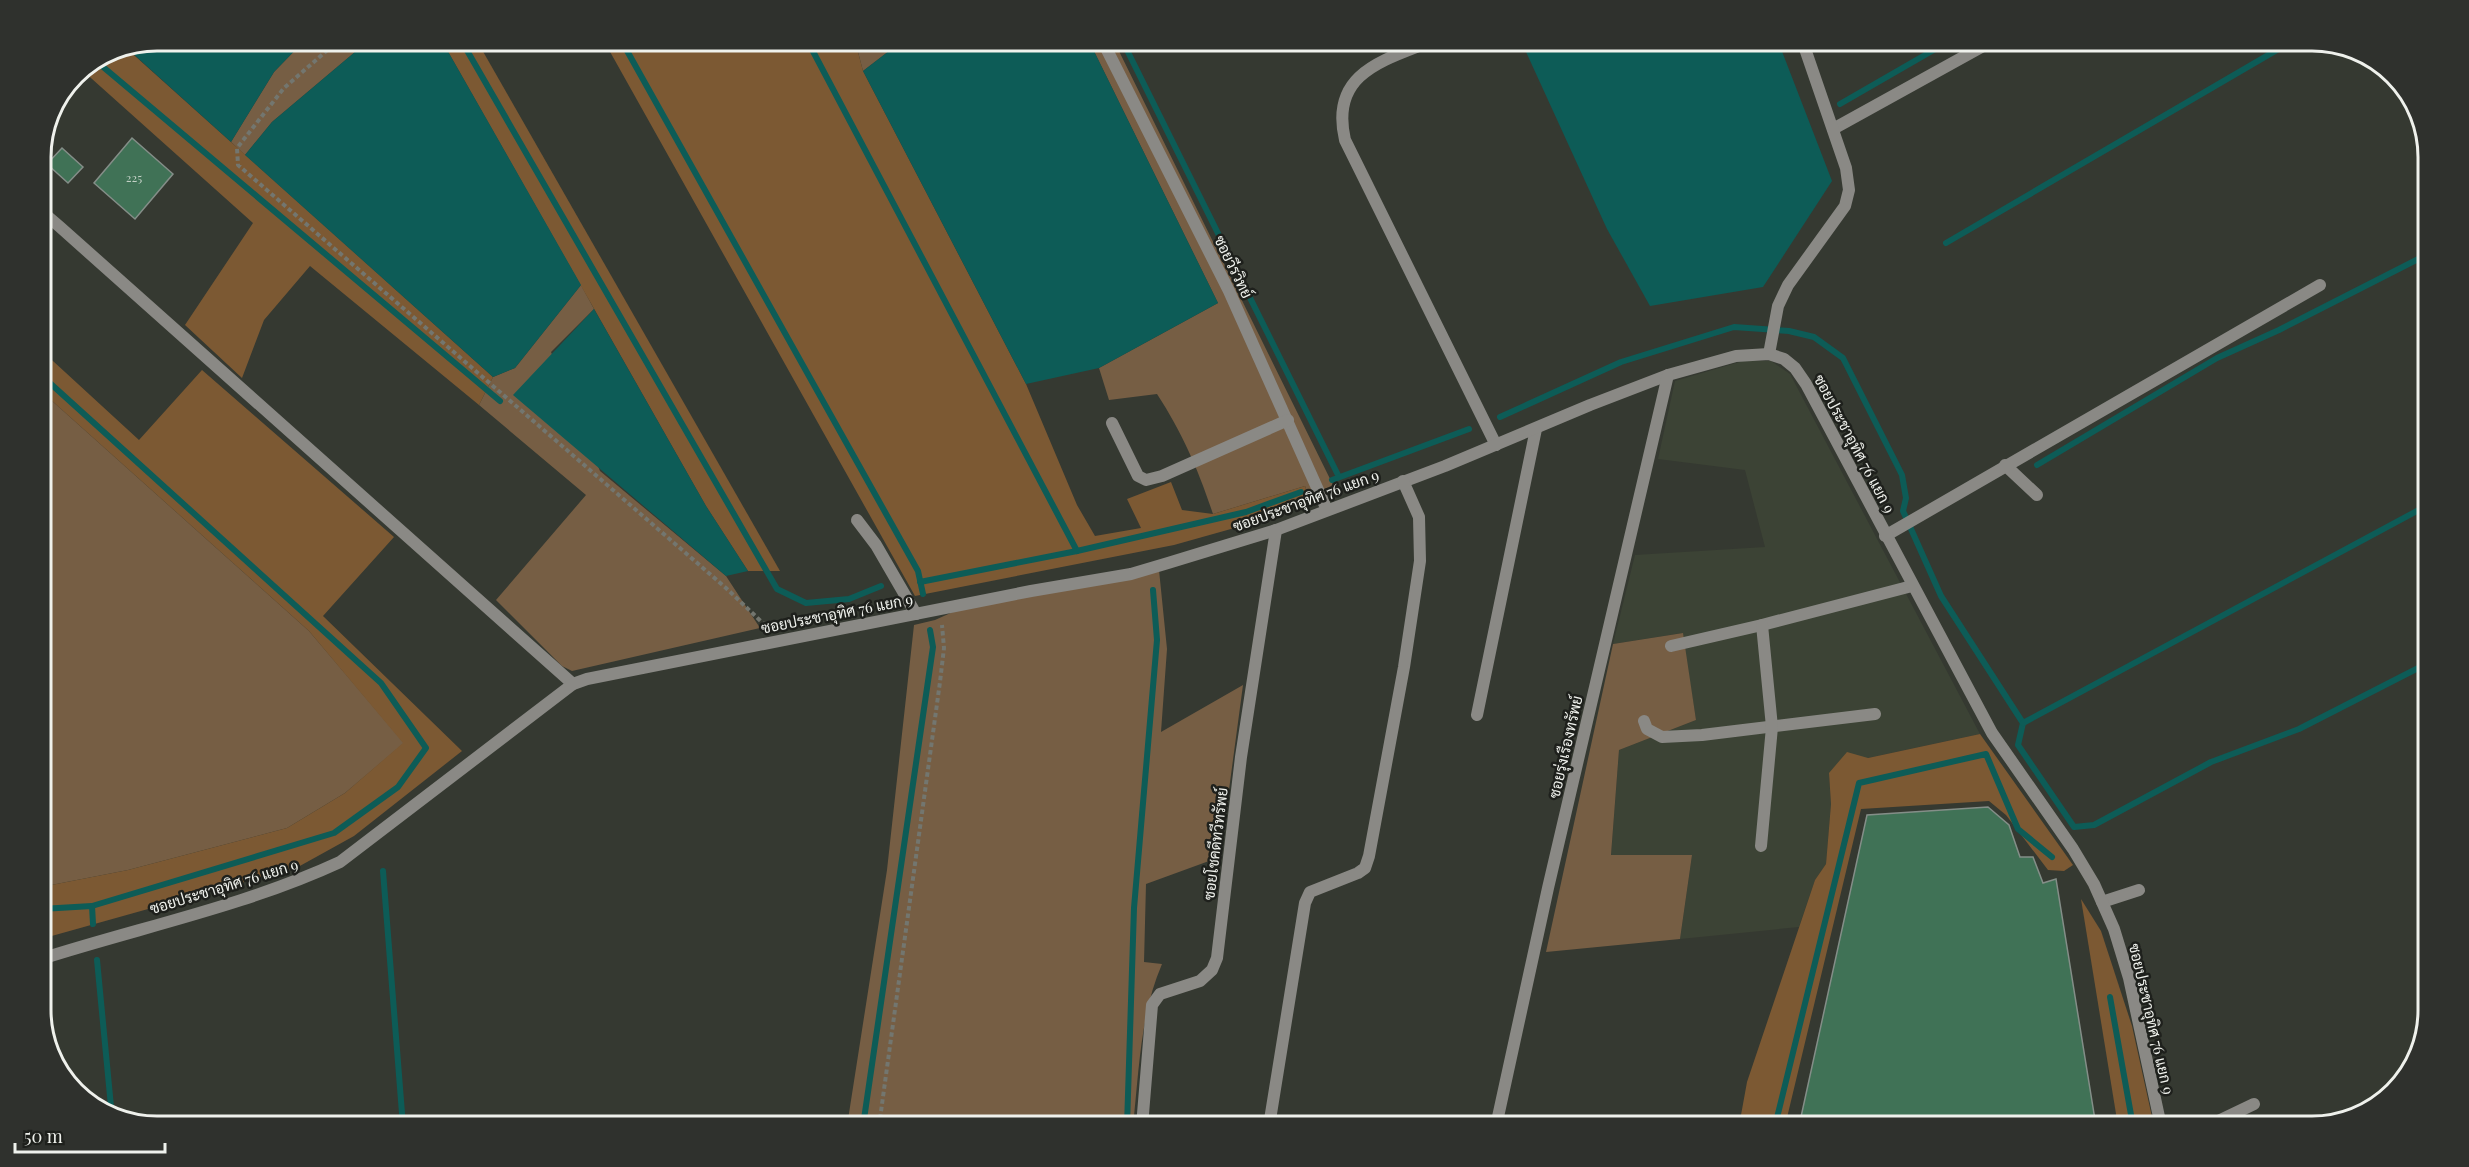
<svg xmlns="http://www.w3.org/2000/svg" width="2469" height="1167" viewBox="0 0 2469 1167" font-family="'Playfair Display',Sarabun,serif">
	<rect width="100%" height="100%" fill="#353931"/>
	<polygon fill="#3c4335" points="1743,361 1771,361 1790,374 1980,734 1868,758 1829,773 1831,804 1826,864 1815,880 1799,927 1680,939 1692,855 1611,856 1619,750 1696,720 1682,633 1613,644 1635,555 1765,547 1745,470 1658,459 1675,381"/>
	<g fill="#765e44">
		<polygon points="304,41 368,41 272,122 245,155 231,142 274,72"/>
		<polygon points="857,41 902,41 863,71 858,52 842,50"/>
		<path d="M1089,41h25l222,450 -27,7 -4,-12 -92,28c-15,-45 -30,-80 -56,-120l-48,6 -10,-32 119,-65z"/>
		<polygon points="581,285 594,309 551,352 600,471 726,576 760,628 572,671 562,666 496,600 586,495 479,405 493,377 515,368"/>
		<polygon points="41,391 309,631 404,743 345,793 287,828 128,870 41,887"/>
		<path d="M1159,570l8,79 -6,83 82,-47 -23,172 -74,27 -2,78 18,2c-22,51 -23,108 -29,162h-286l40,-256 27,-245 21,-5 20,-9z"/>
		<polygon points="1683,633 1696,720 1619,750 1611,855 1692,855 1680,939 1546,952 1613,644"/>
	</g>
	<g fill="#7c5933">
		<polygon points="837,40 842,50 858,52 863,71 1026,384 1077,505 1095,536 1141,528 1127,499 1171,482 1182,510 1213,514 1305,486 1309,498 1270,518 1174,545 915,596 604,41"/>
		<polygon points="442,41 477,41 780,571 748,571 706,506"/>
		<polygon points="125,47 493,377 479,405 310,266 264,320 242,378 185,325 253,223 82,70 113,49"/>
		<polygon points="41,350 139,440 202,370 394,537 323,616 462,751 354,836 298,867 41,939 41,887 128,870 287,828 345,793 403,743 309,631 41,391"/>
		<polygon points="1980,734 2073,865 2064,871 2048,870 2006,815 1989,801 1861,809 1785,1126 1739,1126 1747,1082 1815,880 1826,864 1831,804 1829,773 1847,752 1868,758"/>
		<polygon points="2081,899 2101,931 2132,1026 2154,1126 2118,1126"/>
	</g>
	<g fill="#0d5c57">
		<polygon points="158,40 304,40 304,41 274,72 231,142 130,51 137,45"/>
		<polygon points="368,41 442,41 581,285 515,368 493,377 245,155 272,122"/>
		<polygon points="902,41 1089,41 1218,303 1099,368 1026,384 863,71"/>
		<polygon points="1521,41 1778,41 1832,181 1763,287 1650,306 1607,229"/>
		<polygon points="594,309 706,506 748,571 726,576 513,395"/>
	</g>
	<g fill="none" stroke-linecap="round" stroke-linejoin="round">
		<g stroke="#0d5c57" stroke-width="6">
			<polyline points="461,40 777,589 806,603 849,599 881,586"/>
			<polyline points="621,40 918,571 923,594"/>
			<polyline points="807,40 1077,551"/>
			<polyline points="1122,40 1339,477"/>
			<polyline points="96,61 500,401"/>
			<polyline points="1840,104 1951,40"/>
			<polyline points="1946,243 2294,40"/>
			<polyline points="41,375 381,683 426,748 398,787 334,833 92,906"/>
			<polyline points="1500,417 1621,362 1734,327 1789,331 1814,337 1843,358 1902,475 1906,498 1903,511 1941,596 2023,723 2018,745 2074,827 2094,825 2211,762 2299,729 2428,663"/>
			<polyline points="2037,465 2217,358 2279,330 2428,254"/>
			<polyline points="1332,480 1469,429"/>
			<polyline points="920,582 1077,551 1246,512 1301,492"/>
			<polyline points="2023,723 2428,505"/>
			<polyline points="383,871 403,1126"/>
			<polyline points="41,909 92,906 93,924"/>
			<polyline points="97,960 112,1117"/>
			<polyline points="2110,997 2133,1126"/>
			<polyline points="863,1126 933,647 930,630"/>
			<polyline points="1127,1126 1134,908 1157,640 1153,590"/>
			<polyline points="1775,1126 1859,783 1986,754 2018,829 2052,857"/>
		</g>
	</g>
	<g fill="#407256" stroke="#848e88" stroke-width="1.5">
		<polygon points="132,138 173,174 135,219 94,183"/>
		<polygon points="62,148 83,167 68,183 47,164"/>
		<polygon points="1988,807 2009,825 2020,857 2033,857 2043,883 2056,879 2096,1126 1799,1126 1867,815"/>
	</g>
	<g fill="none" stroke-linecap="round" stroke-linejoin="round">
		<g stroke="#73766f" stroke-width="4" stroke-dasharray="4.5 3" stroke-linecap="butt">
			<polyline points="339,40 284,88 237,148 238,165 726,588 768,628"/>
			<polyline points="879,1126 940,682 944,648 942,625"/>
		</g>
		<g stroke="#8a8985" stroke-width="12">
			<polyline points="1102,40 1229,291 1327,510"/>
			<path d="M1434,40c-49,20 -105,32 -89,100l151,305"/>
			<polyline points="1833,129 1994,40"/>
			<polyline points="41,183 45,176"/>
			<polyline points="41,205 46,215 60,227 573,684"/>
			<polyline points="1112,423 1138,476 1146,480 1162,476 1288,420"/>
			<polyline points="2005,465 2037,495"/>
			<polyline points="857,520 876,545 916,614"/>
			<polyline points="1671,646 1762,625 1912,586"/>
			<polyline points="1644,721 1647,729 1662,737 1702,735 1875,714"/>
			<polyline points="1761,846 1772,727 1762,625"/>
			<polyline points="2102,902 2139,890"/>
			<polyline points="2208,1126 2254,1104"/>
		</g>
		<g stroke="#8a8985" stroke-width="12">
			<polyline points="1769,354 1778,306 1788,285 1845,206 1849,190 1846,168 1802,40"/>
			<polyline points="1885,536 2320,285"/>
			<polyline points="1477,715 1536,429"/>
			<path d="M41,959c100,-32 204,-53 299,-97l233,-178 14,-5 444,-88 100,-17 37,-11 108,-33 169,-64 145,-61 78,-30 68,-19 33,-2 15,5 11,9 11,16 186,349 81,116 21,35 20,45 15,49 32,148"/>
			<polyline points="1142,1126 1152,1005 1160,994 1200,981 1212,970 1217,958 1241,757 1276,530"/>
			<polyline points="1269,1126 1305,903 1310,892 1358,873 1365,868 1369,856 1404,667 1420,561 1419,517 1403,481"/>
			<polyline points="1496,1126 1548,888 1668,375"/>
		</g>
	</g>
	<g text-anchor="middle" stroke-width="5" stroke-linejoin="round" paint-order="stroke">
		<g font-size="12" fill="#c3d1c6">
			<text x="134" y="182">225</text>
		</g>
		<g font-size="15" fill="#eff1ec" stroke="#1e201c">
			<text transform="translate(1233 267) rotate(64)" y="5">ซอยวีรวิทย์</text>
			<text transform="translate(1854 444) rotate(62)" y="5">ซอยประชาอุทิศ 76 แยก 9</text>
			<text transform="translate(1306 501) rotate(-20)" y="5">ซอยประชาอุทิศ 76 แยก 9</text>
			<text transform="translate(837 614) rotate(-11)" y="5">ซอยประชาอุทิศ 76 แยก 9</text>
			<text transform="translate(1566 747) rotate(-77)" y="5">ซอยรุ่งเรืองทรัพย์</text>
			<text transform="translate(1216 844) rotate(-83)" y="5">ซอยโชคดีทวีทรัพย์</text>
			<text transform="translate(224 887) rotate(-17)" y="5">ซอยประชาอุทิศ 76 แยก 9</text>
			<text transform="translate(2151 1019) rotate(77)" y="5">ซอยประชาอุทิศ 76 แยก 9</text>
		</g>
	</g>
	<path d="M0 0H2469V1167H0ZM157 51H2312A106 106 0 0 1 2418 157V1010A106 106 0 0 1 2312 1116H157A106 106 0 0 1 51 1010V157A106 106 0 0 1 157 51Z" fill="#2f312d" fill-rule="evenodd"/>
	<path fill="none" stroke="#eff1ec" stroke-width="3" d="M157 51H2312A106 106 0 0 1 2418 157V1010A106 106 0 0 1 2312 1116H157A106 106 0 0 1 51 1010V157A106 106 0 0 1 157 51Z"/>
	<path d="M15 1143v9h150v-9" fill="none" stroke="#eff1ec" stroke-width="3"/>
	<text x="24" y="1143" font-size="18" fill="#eff1ec" stroke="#1e201c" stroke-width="4.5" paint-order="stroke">50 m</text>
</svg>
